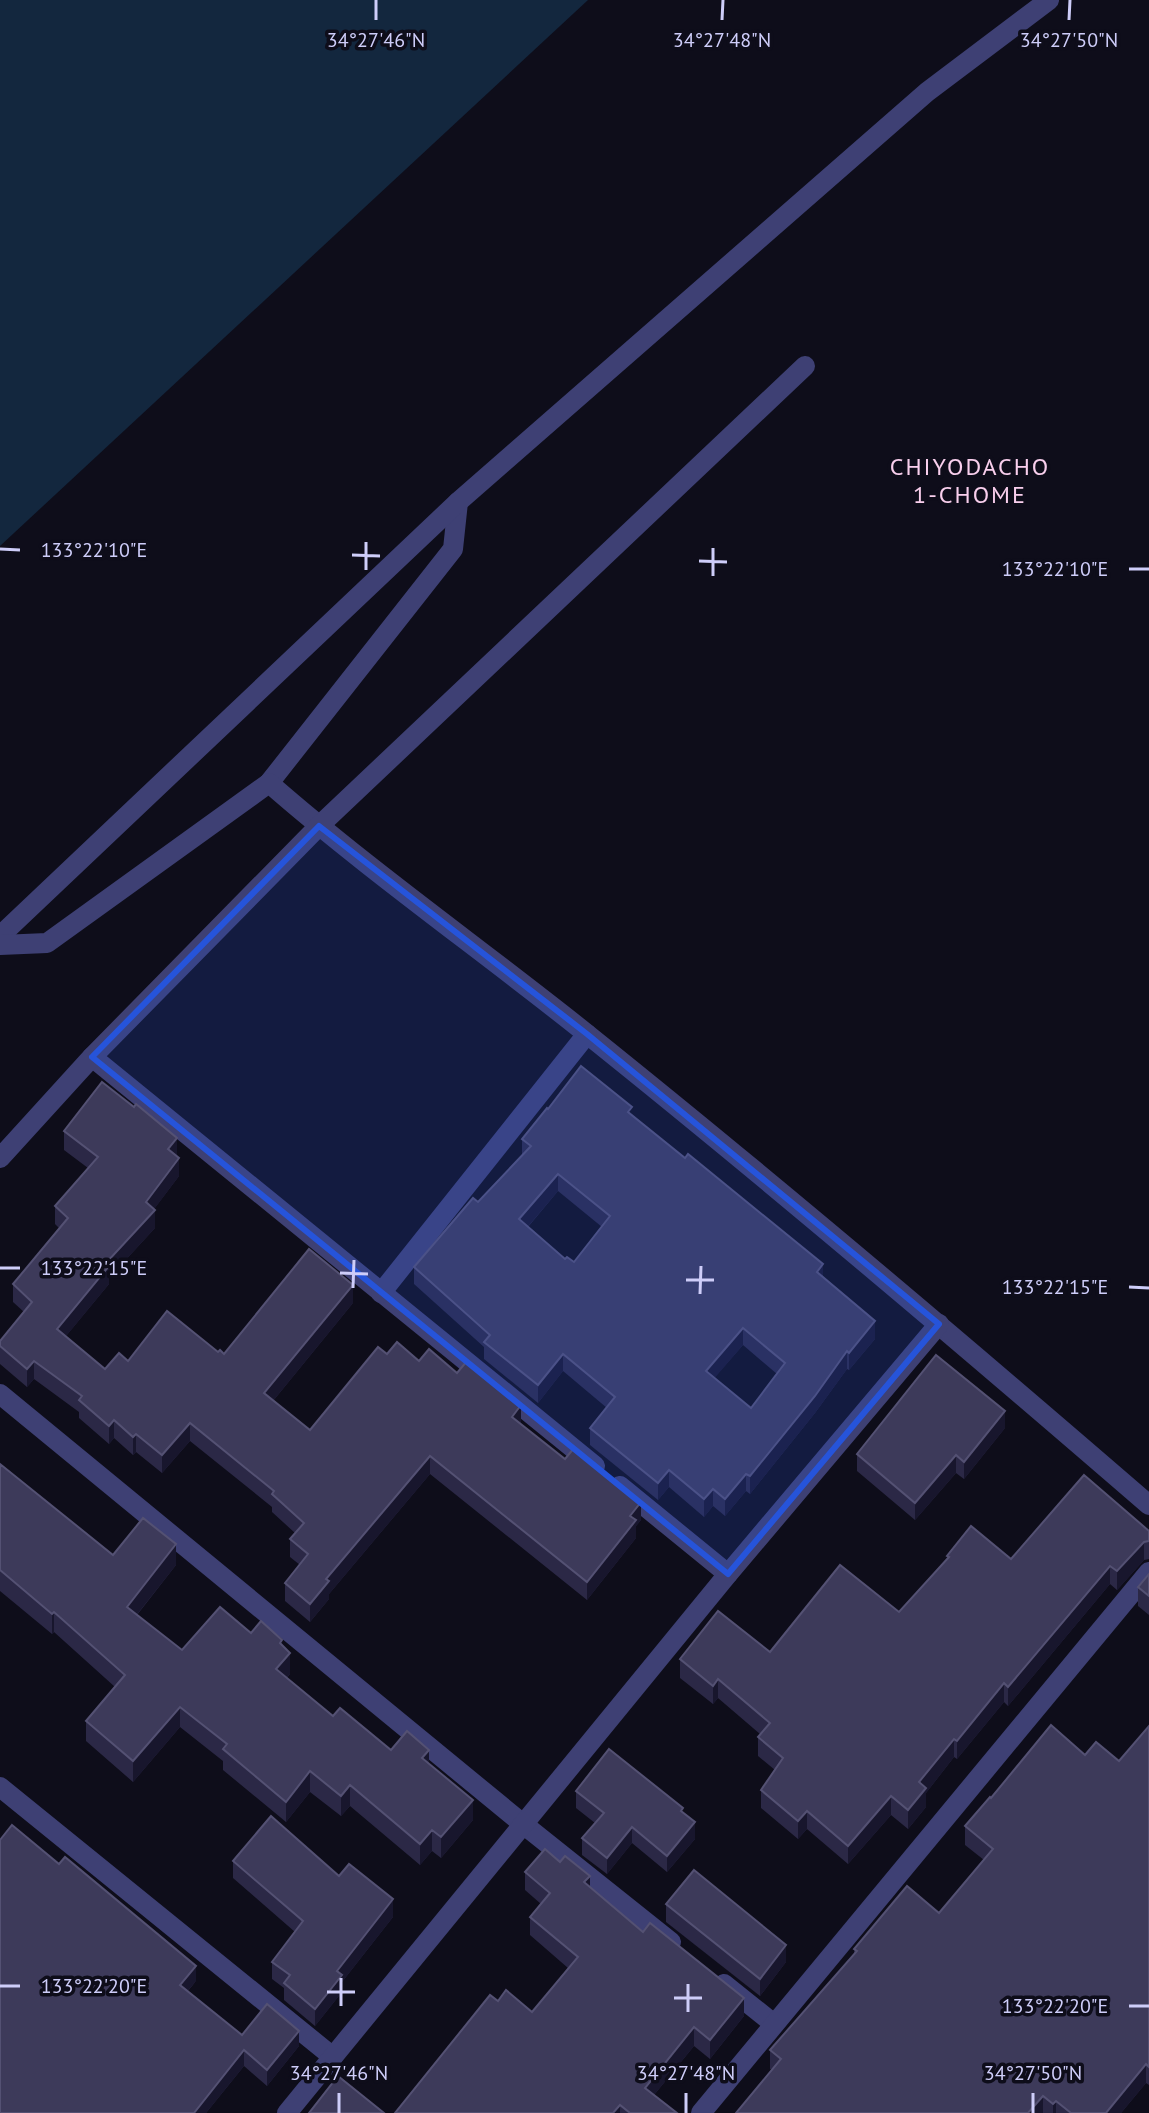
<svg xmlns="http://www.w3.org/2000/svg" width="1149" height="2113" viewBox="0 0 1149 2113" font-family="'PT Sans',sans-serif">
	<rect width="100%" height="100%" fill="#0e0d1a"/>
	<polygon fill="#13273e" points="0,0 588,0 0,546"/>
	<g fill="none" stroke-linecap="round" stroke-linejoin="round">
		<g stroke="#3e4074" stroke-width="20">
			<polyline points="269,783 453,549 458,502"/>
			<polyline points="0,936 458,502 927,92 1049,0"/>
			<path d="M0,945l47,-2 222,-160c102,89 213,167 318,251 191,153 377,311 562,471"/>
			<polyline points="92,1057 595,1466"/>
			<polyline points="0,1158 92,1057 319,826 805,366"/>
			<polyline points="381,1293 587,1034"/>
			<polyline points="0,1394 523,1824 671,1942"/>
			<polyline points="620,1486 728,1574"/>
			<polyline points="0,1787 333,2057"/>
			<polyline points="724,1984 774,2024"/>
			<polyline points="287,2113 728,1574 939,1324"/>
			<polyline points="701,2113 1149,1572"/>
		</g>
	</g>
	<g fill="#2b2846" fill-rule="evenodd">
		<path d="M548,1109l84,6 191,163 52,61 -26,31 -2,-1 -32,44 -65,81 -4,-3 -21,25 -12,-10 -9,11 -35,-30 -11,13 -68,-55v-17l17,-20 -44,-37 -25,32 -54,-44v-12l-70,-63v-17l64,-65 44,-47v-16zM558,1191l44,36 -28,35 -9,-3 -37,-32zM743,1345l34,29 -26,34 -37,-30z"/>
		<polygon points="64,1131 177,1156 179,1176 154,1209 155,1228 109,1278 109,1284 66,1336 105,1369 128,1361 218,1352 224,1354 353,1303 273,1401 310,1430 387,1354 419,1361 457,1373 521,1423 521,1424 641,1520 636,1526 636,1538 587,1600 430,1474 329,1594 329,1599 310,1622 285,1601 285,1583 300,1565 290,1557 290,1539 295,1533 272,1512 272,1507 190,1441 162,1473 136,1452 133,1455 114,1438 109,1444 79,1418 79,1412 34,1379 27,1387 0,1364 0,1341 24,1312 13,1302 13,1284 59,1228 55,1224 55,1206 88,1168 64,1150"/>
		<polygon points="1005,1428 964,1479 956,1473 915,1520 857,1471 857,1454"/>
		<polygon points="0,1464 113,1555 176,1565 137,1615 182,1650 251,1633 282,1646 290,1674 287,1678 333,1716 391,1750 429,1764 473,1820 441,1858 432,1851 420,1865 350,1806 341,1816 310,1792 286,1822 223,1770 223,1761 180,1727 133,1782 86,1741 86,1721 115,1687 54,1632 52,1634 0,1591"/>
		<polygon points="1149,1531 1149,1559 1144,1560 1117,1590 1110,1584 1008,1706 1004,1702 957,1759 954,1757 926,1793 926,1807 908,1829 891,1815 848,1864 807,1829 798,1839 761,1808 761,1790 775,1770 758,1756 758,1737 760,1734 718,1698 713,1704 680,1678 680,1659 770,1652 899,1612 947,1558 947,1556 1011,1559"/>
		<polygon points="1149,1574 1149,1615 1138,1606 1138,1587"/>
		<polygon points="1149,1726 1149,2085 1146,2083 1121,2113 736,2113 772,2070 770,2069 770,2050 854,1954 854,1949 939,1913 984,1860 965,1845 965,1826 991,1798 1085,1755 1119,1761"/>
		<polygon points="576,1791 683,1812 695,1839 667,1872 632,1843 607,1874 582,1855 582,1838 595,1823 576,1808"/>
		<polygon points="233,1861 339,1876 393,1917 342,1982 342,1992 315,2026 284,2000 284,1988 272,1979 272,1962 295,1932 233,1878"/>
		<polygon points="525,1872 590,1887 744,2016 710,2059 694,2046 654,2095 677,2113 395,2113 498,2001 532,2012 568,1968 530,1935 530,1917 541,1904 525,1890"/>
		<polygon points="666,1904 786,1962 760,1996 666,1922"/>
		<polygon points="196,1981 188,1991 242,2035 299,2046 267,2086 244,2066 206,2113 0,2113"/>
	</g>
	<g fill="#18162d">
		<polygon points="177,1138 177,1156 168,1149"/>
		<polygon points="179,1158 179,1176 146,1220 146,1202"/>
		<polygon points="558,1174 558,1191 519,1237 519,1219"/>
		<polygon points="155,1210 155,1228 109,1278 109,1284 57,1347 57,1329 106,1263"/>
		<polygon points="823,1264 823,1282 817,1272"/>
		<polygon points="353,1285 353,1303 264,1412 264,1393"/>
		<polygon points="875,1321 875,1339 849,1370 849,1353"/>
		<polygon points="743,1328 743,1345 706,1388 706,1371"/>
		<polygon points="847,1351 847,1369 815,1413 750,1494 750,1476"/>
		<polygon points="563,1354 563,1371 538,1403 538,1385"/>
		<polygon points="34,1361 34,1379 27,1387 27,1369"/>
		<polygon points="521,1405 521,1423 512,1435 512,1417"/>
		<polygon points="1005,1411 1005,1428 964,1479 964,1462"/>
		<polygon points="114,1420 114,1438 109,1444 109,1426"/>
		<polygon points="190,1423 190,1441 162,1473 162,1455"/>
		<polygon points="136,1434 136,1452 133,1455 133,1437"/>
		<polygon points="956,1455 956,1473 915,1520 915,1503"/>
		<polygon points="430,1456 430,1474 329,1594 329,1599 310,1622 310,1604 326,1579"/>
		<polygon points="669,1470 669,1487 658,1500 658,1483"/>
		<polygon points="746,1474 746,1491 725,1516 725,1499"/>
		<polygon points="713,1489 713,1506 704,1517 704,1499"/>
		<polygon points="641,1502 641,1520 636,1526 636,1538 587,1600 587,1582 630,1516"/>
		<polygon points="1144,1542 1144,1560 1117,1590 1117,1571"/>
		<polygon points="176,1544 176,1565 127,1627 127,1607"/>
		<polygon points="1110,1566 1110,1584 1008,1706 1008,1687"/>
		<polygon points="54,1612 54,1632 52,1634 52,1614"/>
		<polygon points="290,1653 290,1674 276,1689 276,1669"/>
		<polygon points="718,1679 718,1698 713,1704 713,1686"/>
		<polygon points="1004,1683 1004,1702 957,1759 957,1741"/>
		<polygon points="180,1707 180,1727 133,1782 133,1761"/>
		<polygon points="954,1739 954,1757 926,1793 926,1807 908,1829 908,1810 919,1782"/>
		<polygon points="429,1750 429,1770 422,1758"/>
		<polygon points="310,1771 310,1792 286,1822 286,1802"/>
		<polygon points="350,1785 350,1806 341,1816 341,1796"/>
		<polygon points="891,1796 891,1815 848,1864 848,1846"/>
		<polygon points="473,1800 473,1820 441,1858 441,1837"/>
		<polygon points="807,1811 807,1829 798,1839 798,1821"/>
		<polygon points="695,1822 695,1839 667,1872 667,1856"/>
		<polygon points="632,1827 632,1843 607,1874 607,1858"/>
		<polygon points="432,1830 432,1851 420,1865 420,1844"/>
		<polygon points="590,1876 590,1894 584,1882"/>
		<polygon points="393,1899 393,1917 342,1982 342,1992 315,2026 315,2009 337,1971"/>
		<polygon points="786,1945 786,1962 760,1996 760,1979"/>
		<polygon points="196,1966 196,1981 180,2000 180,1985"/>
		<polygon points="744,1998 744,2016 710,2059 710,2040"/>
		<polygon points="694,2027 694,2046 645,2106 645,2088"/>
		<polygon points="299,2031 299,2046 267,2086 267,2070"/>
		<polygon points="244,2050 244,2066 206,2113 194,2113"/>
		<polygon points="1146,2064 1146,2083 1121,2113 1106,2113"/>
		<polygon points="1043,2096 1043,2113 1028,2113"/>
		<polygon points="1056,2101 1056,2113 1053,2113 1053,2104"/>
		<polygon points="620,2105 620,2113 613,2113"/>
	</g>
	<g fill="#3d3a5a" stroke="#545173" stroke-width="2" fill-rule="evenodd">
		<path d="M581,1066l51,41 -4,5 57,46 3,-4 135,110 -6,8 58,49 -26,32 -2,-2 -32,45 -65,80 -4,-2 -21,25 -12,-10 -9,10 -35,-29 -11,13 -68,-55 25,-31 -52,-43 -25,31 -54,-43 6,-7 -76,-68 59,-69 5,4 53,-56 -9,-7 25,-31 1,1zM558,1174l52,42 -36,46 -7,-5 -2,2 -46,-40zM743,1328l42,35 -34,45 -45,-37z"/>
		<polygon points="102,1082 134,1107 136,1104 177,1138 168,1149 179,1158 146,1202 155,1210 106,1263 109,1266 57,1329 105,1369 119,1353 128,1361 167,1311 218,1352 220,1350 224,1354 309,1249 353,1285 264,1393 310,1430 378,1347 387,1354 397,1342 419,1361 429,1349 457,1373 467,1361 521,1405 512,1417 565,1459 574,1448 641,1502 630,1516 636,1520 587,1582 430,1456 326,1579 329,1581 310,1604 285,1583 308,1554 290,1539 304,1523 272,1494 274,1491 190,1423 162,1455 136,1434 133,1437 114,1420 109,1426 79,1400 82,1396 34,1361 27,1369 0,1346 0,1341 32,1302 13,1284 68,1218 55,1206 98,1157 64,1131"/>
		<polygon points="936,1355 1005,1411 964,1462 956,1455 915,1503 857,1454"/>
		<polygon points="0,1464 113,1555 143,1518 176,1544 127,1607 182,1650 220,1607 251,1633 261,1621 282,1640 280,1643 290,1653 276,1669 333,1716 340,1708 391,1750 407,1731 429,1750 422,1758 473,1800 441,1837 432,1830 420,1844 350,1785 341,1796 310,1771 286,1802 223,1749 227,1744 180,1707 133,1761 86,1721 125,1675 54,1612 52,1614 0,1570"/>
		<polygon points="1084,1475 1149,1531 1149,1541 1144,1542 1117,1571 1110,1566 1008,1687 1004,1683 957,1741 954,1739 919,1782 926,1788 908,1810 891,1796 848,1846 807,1811 798,1821 761,1790 783,1758 758,1737 770,1723 718,1679 713,1686 680,1659 718,1611 770,1652 840,1565 899,1612 949,1557 947,1556 971,1526 1011,1559"/>
		<polygon points="1149,1574 1149,1596 1138,1587"/>
		<polygon points="1051,1725 1085,1755 1096,1742 1119,1761 1149,1726 1149,2067 1146,2064 1106,2113 1071,2113 1056,2101 1053,2104 1043,2096 1028,2113 736,2113 781,2059 770,2050 857,1951 854,1949 907,1886 939,1913 993,1849 965,1826 990,1797 991,1798"/>
		<polygon points="609,1749 683,1808 681,1811 695,1822 667,1856 632,1827 607,1858 582,1838 604,1813 576,1791"/>
		<polygon points="271,1816 339,1876 349,1864 393,1899 337,1971 342,1975 315,2009 284,1983 290,1975 272,1962 303,1921 233,1861"/>
		<polygon points="12,1825 59,1864 65,1857 196,1966 180,1985 242,2035 267,2004 299,2031 267,2070 244,2050 194,2113 0,2113 0,1840"/>
		<polygon points="545,1849 560,1862 565,1856 590,1876 584,1882 643,1932 650,1923 744,1998 710,2040 694,2027 645,2088 677,2113 630,2113 620,2105 613,2113 395,2113 490,1995 498,2001 506,1990 532,2012 578,1957 530,1917 550,1893 525,1872"/>
		<polygon points="694,1870 786,1945 760,1979 666,1904"/>
		<polygon points="338,2076 384,2113 309,2113"/>
	</g>
	<path fill="#2654da" fill-opacity="0.2" stroke="#2654da" stroke-width="6" stroke-linejoin="round" d="M319,826l268,208 352,290 -211,250 -636,-517z"/>
	<path fill="none" stroke="#cecdf9" stroke-width="3" d="M376,20v-20M722,20l1,-20M1069,20l1,-20M0,549l20,1M352,555l28,1M699,561l28,1M1129,569h20M366,570v-28M713,576v-28M0,1268h20M340,1273l28,1M686,1280h28M1129,1287l20,1M353,1288l1,-28M700,1294l1,-28M0,1986h20M327,1992h28M674,1998h28M341,2006v-28M1129,2006h20M688,2012v-28M339,2113v-20M686,2113v-20M1033,2113v-20"/>
	<g text-anchor="middle" stroke-width="7" stroke-linejoin="round" paint-order="stroke">
		<g font-size="24" letter-spacing="2" fill="#f9cfed" stroke="#0e0d1a">
			<text x="970" y="475">CHIYODACHO<tspan x="970" dy="28">1-CHOME</tspan></text>
		</g>
	</g>
	<g font-size="20" text-anchor="middle" fill="#cecdf9" stroke="#0e0d1a" stroke-width="7" stroke-linejoin="round" paint-order="stroke">
		<text x="376" y="47">34°27'46"N</text>
		<text x="722" y="47">34°27'48"N</text>
		<text x="1069" y="47">34°27'50"N</text>
		<text x="94" y="557">133°22'10"E</text>
		<text x="1055" y="576">133°22'10"E</text>
		<text x="94" y="1275">133°22'15"E</text>
		<text x="1055" y="1294">133°22'15"E</text>
		<text x="94" y="1993">133°22'20"E</text>
		<text x="1055" y="2013">133°22'20"E</text>
		<text x="339" y="2080">34°27'46"N</text>
		<text x="686" y="2080">34°27'48"N</text>
		<text x="1033" y="2080">34°27'50"N</text>
	</g>
</svg>
